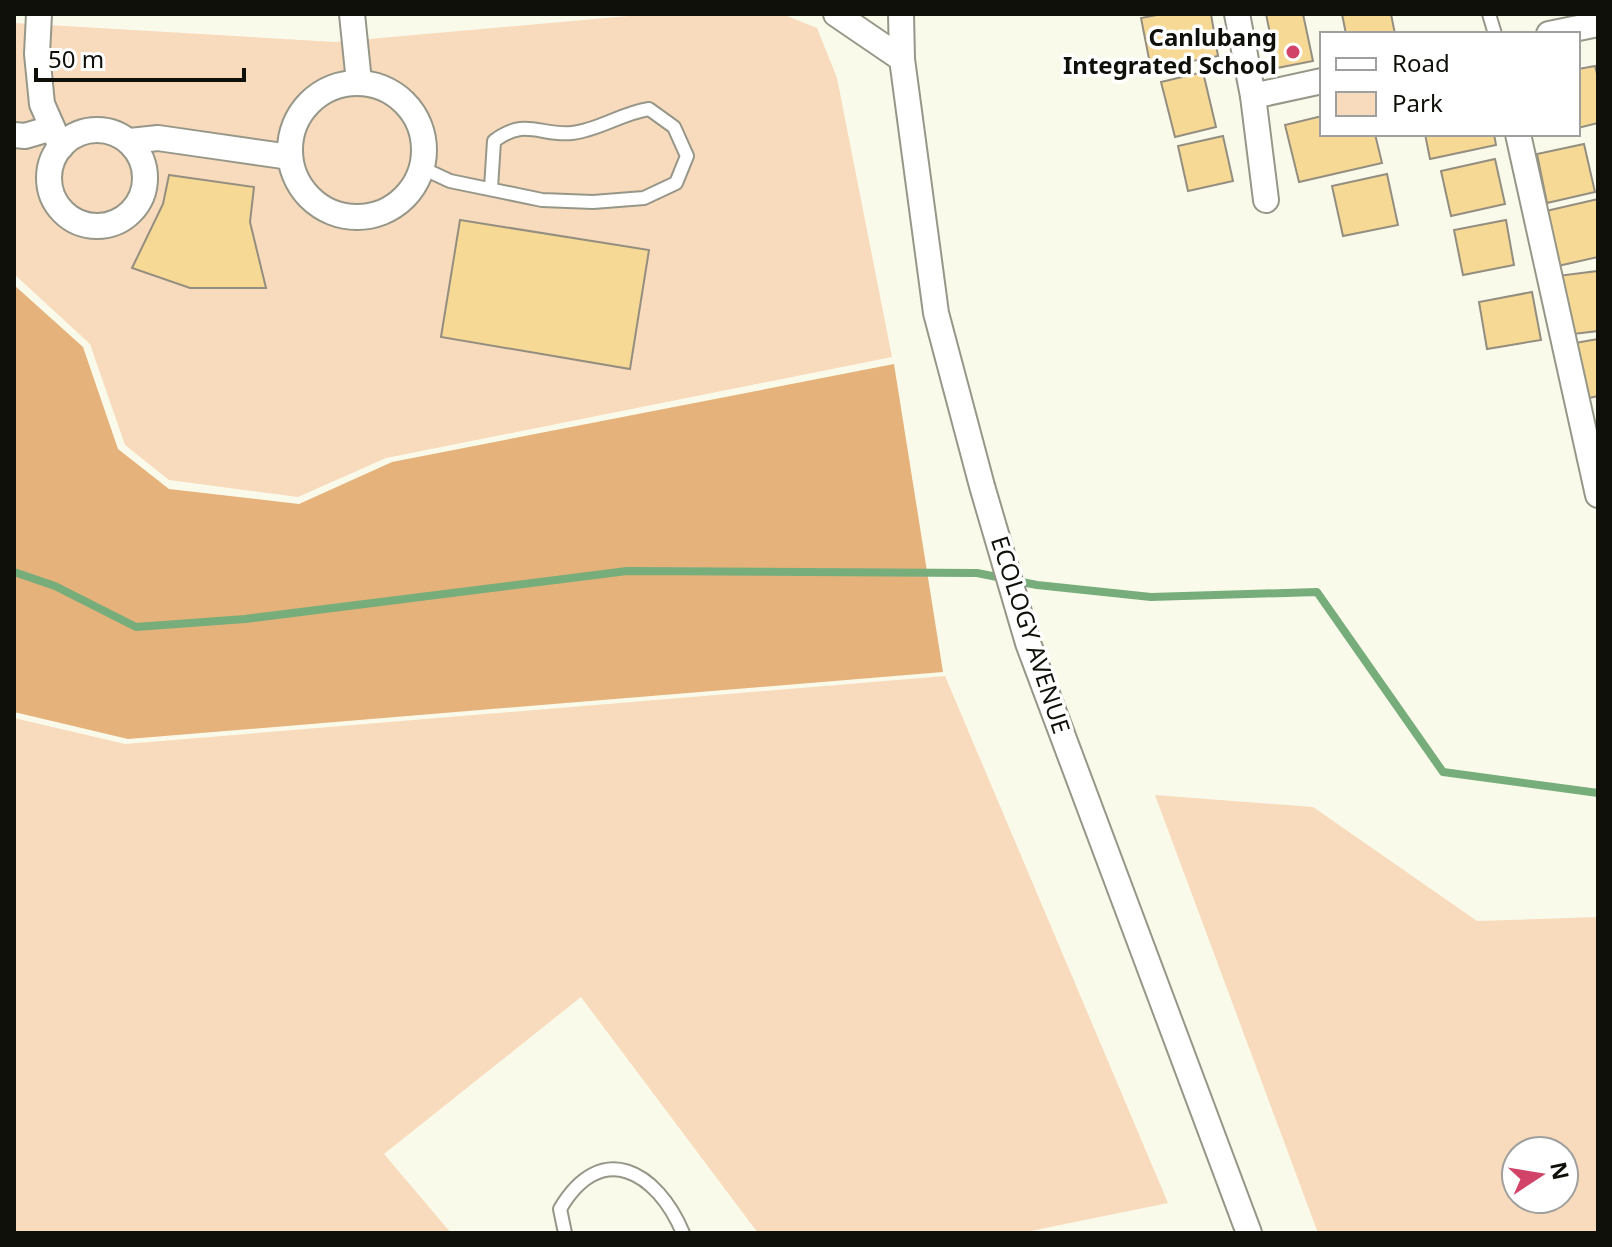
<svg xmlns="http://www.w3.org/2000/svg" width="1612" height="1247" viewBox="0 0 1612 1247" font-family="'Noto Sans',sans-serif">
	<rect width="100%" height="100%" fill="#fafaea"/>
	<g fill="#f8dabc" fill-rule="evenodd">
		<polygon points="651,14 782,14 817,28 837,78 892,357 386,458 298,497 169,480 125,445 90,344 14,274 14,23 335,42"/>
		<polygon points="945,676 1168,1203 1021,1233 758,1233 581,997 384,1154 451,1233 14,1233 14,718 125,744"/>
		<path d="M1155,795l158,12 164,114 121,-4v316h-280zM1516,1151h48v48h-48z"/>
	</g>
	<polygon fill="#e6b27b" points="14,285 83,347 118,449 169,489 299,504 392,462 894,364 943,672 128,739 14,712"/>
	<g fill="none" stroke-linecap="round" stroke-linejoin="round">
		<polyline stroke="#76ad7b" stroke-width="8" points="14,572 55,586 136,627 245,619 627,571 977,573 1037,585 1151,597 1317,592 1443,772 1598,793"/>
	</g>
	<g fill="#f6d994" stroke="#948e80" stroke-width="2">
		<polygon points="1162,14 1211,14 1218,56 1151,69 1141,18"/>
		<polygon points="1266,14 1303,14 1313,61 1277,68"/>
		<polygon points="1342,14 1391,14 1395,34 1346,34"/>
		<polygon points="1595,66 1598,77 1598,123 1578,128 1578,69"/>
		<polygon points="1203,72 1216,127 1175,137 1161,82"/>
		<polygon points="1322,116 1322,134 1375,134 1382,163 1299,182 1285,125"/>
		<polygon points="1425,134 1494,134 1496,145 1430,159"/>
		<polygon points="1223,136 1233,181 1188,191 1178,146"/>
		<polygon points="1584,144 1595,192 1547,203 1537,154"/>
		<polygon points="1495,159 1505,204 1451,216 1441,171"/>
		<polygon points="1387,174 1398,225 1343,236 1332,186"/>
		<polygon points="169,175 254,187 250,222 266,288 190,288 132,268 163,204"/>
		<polygon points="1598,199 1598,257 1558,266 1546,211"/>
		<polygon points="460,220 649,250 630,369 441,337"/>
		<polygon points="1506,220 1514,265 1463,275 1454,230"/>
		<polygon points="1598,271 1598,331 1565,335 1557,276"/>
		<polygon points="1532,292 1541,340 1487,349 1479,302"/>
		<polygon points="1598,339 1598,396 1585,399 1575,343"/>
	</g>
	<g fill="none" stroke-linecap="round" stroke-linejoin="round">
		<g stroke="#979789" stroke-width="16">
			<g id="lane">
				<polyline points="1489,14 1495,34"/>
				<path d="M422,168l28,13 92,19 51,2 51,-4 32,-15 11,-27 -13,-29 -25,-18c-27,4 -50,21 -77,24 -33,3 -46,-16 -78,8l-3,47"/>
				<path d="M565,1233l-5,-24c41,-70 97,-38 123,24"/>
			</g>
		</g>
		<g stroke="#979789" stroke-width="28">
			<g id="street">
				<polyline points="39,14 37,54 42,104 61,147"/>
				<polyline points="352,14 359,82"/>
				<polyline points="836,14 902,59"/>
				<polyline points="901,14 902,59 936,313 982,486 1028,643 1249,1233"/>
				<polyline points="1237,14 1253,96 1266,200"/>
				<polyline points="1549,34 1598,24"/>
				<circle cx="357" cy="150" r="67"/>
				<polyline points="1253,96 1322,81"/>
				<circle cx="97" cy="178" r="48"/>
				<polyline points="1518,134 1598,495"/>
				<polyline points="14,135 25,136 52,128"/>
				<polyline points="130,141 158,138 290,157"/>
			</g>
		</g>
		<use href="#lane" stroke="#fff" stroke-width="12"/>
		<use href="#street" stroke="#fff" stroke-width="24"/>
	</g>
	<circle fill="#d2436a" stroke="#fff" stroke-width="3" cx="1293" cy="52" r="8"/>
	<g text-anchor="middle" stroke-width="7" stroke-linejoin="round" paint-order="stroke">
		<g font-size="24" font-weight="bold" fill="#10100a" stroke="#fff" text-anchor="end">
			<text x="1277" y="46">Canlubang<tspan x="1277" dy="28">Integrated School</tspan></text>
		</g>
		<g font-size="24" fill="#10100a" stroke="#fff">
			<text transform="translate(1030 635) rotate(72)" y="8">ECOLOGY AVENUE</text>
		</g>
	</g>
	<rect width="1612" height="1247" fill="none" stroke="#10100a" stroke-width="32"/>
	<rect x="1320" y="32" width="260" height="104" fill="#ffffff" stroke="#9f9f9d" stroke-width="2"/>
	<rect x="1336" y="58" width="40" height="12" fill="#ffffff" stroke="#9f9f9d" stroke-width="2"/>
	<text x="1392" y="72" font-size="24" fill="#10100a">Road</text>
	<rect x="1336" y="92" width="40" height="24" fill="#f8dabc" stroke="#9f9f9d" stroke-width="2"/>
	<text x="1392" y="112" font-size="24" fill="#10100a">Park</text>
	<g transform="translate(1540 1175) rotate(78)"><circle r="38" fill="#ffffff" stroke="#9f9f9d" stroke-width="2"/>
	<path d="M0-6L14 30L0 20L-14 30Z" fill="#d2436a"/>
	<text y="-12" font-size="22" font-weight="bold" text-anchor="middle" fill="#10100a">N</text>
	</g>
	<path d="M36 68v12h208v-12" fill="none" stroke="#10100a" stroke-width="4"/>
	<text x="48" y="68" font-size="24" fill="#10100a" stroke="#ffffff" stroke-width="6" paint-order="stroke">50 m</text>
</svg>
